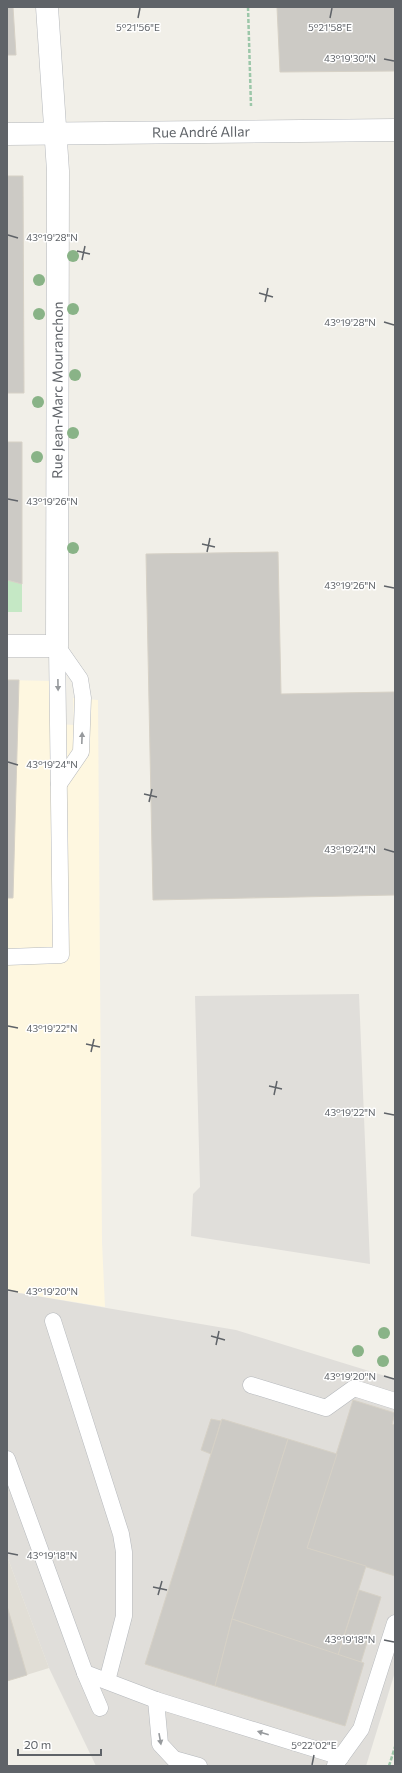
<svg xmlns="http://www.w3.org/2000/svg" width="402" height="1773" viewBox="0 0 402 1773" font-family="Commissioner,sans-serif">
	<rect width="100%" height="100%" fill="#f1efe8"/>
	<polygon fill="#fef7e0" points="7,680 52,681 58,724 74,725 73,698 98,700 102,1242 105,1307 7,1291"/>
	<g fill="#e0deda">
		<polygon points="359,994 370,1264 191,1236 193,1194 200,1187 195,996"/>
		<polygon points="7,1291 236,1330 395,1379 395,1672 366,1766 96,1766 49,1668 7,1556"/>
	</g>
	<polygon fill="#e1ded6" points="7,1556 49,1668 7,1681"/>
	<polygon fill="#c5e8c5" points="7,580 22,584 22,612 7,612"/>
	<g fill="#cccac5" stroke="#d6d1c6">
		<polygon points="7,7 13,7 16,55 7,55"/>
		<polygon points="277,7 395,7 395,71 280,72"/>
		<polygon points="7,176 23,176 24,393 7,393"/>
		<polygon points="7,442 22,442 22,584 7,580"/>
		<polygon points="278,552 281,694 395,692 395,895 153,900 146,554"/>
		<polygon points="7,680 19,680 13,898 7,898"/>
		<polygon points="353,1400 395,1413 392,1424 395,1425 395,1576 307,1548"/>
		<polygon points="211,1419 221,1421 211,1454 201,1450"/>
		<polygon points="222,1419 288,1439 232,1619 215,1686 145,1664"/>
		<polygon points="288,1439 337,1454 307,1548 366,1566 338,1655 232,1619"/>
		<polygon points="359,1590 381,1597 361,1662 338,1655"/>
		<polygon points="7,1606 27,1675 7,1681"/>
		<polygon points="232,1619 364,1663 345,1726 215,1686"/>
	</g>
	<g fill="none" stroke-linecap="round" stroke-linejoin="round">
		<g stroke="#b5b8bc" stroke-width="17">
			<g id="lane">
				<polyline points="57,646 80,679 83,698 81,752 59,784"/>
				<polyline points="7,957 61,955 57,646"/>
				<polyline points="53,1321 121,1534 124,1552 124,1616 107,1681"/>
				<polyline points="251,1385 326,1408 354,1388 395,1401"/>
				<polyline points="7,1459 85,1673 100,1708"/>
				<polyline points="85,1673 156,1700 341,1757"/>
				<polyline points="156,1700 160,1744 174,1759 199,1766"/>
				<polyline points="335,1765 361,1729 395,1623"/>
			</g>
		</g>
		<g stroke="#b5b8bc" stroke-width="23">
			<g id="street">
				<path id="s1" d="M7,134l388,-4"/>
				<path id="s2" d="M7,646h50l1,-475 -11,-164"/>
			</g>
		</g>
		<g stroke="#9cc7a9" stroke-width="2.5" stroke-dasharray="4 2" stroke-linecap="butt">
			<polyline points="248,7 251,106"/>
			<polyline points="389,1766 395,1747"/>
		</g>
		<use href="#lane" stroke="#fff" stroke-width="16"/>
		<use href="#street" stroke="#fff" stroke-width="22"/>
	</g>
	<g fill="#89b387">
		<circle cx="73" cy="256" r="6"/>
		<circle cx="39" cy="280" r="6"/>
		<circle cx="73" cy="309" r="6"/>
		<circle cx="39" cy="314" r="6"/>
		<circle cx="75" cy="375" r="6"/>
		<circle cx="38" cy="402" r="6"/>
		<circle cx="73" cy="433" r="6"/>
		<circle cx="37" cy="457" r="6"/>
		<circle cx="73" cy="548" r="6"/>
		<circle cx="384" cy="1333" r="6"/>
		<circle cx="358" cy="1351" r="6"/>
		<circle cx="383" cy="1361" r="6"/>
	</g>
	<defs><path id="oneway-solid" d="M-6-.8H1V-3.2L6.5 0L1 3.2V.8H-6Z"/></defs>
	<g fill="#979a9d">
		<use href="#oneway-solid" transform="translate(58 685) rotate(89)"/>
		<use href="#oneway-solid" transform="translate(82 738) rotate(-88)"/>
		<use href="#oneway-solid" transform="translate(263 1733) rotate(-163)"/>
		<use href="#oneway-solid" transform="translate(160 1739) rotate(80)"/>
	</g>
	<path fill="none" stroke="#5f6368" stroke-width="1.5" d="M138,18l2,-10M330,18l2,-10M384,59l10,2M8,235l10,3M77,251l13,3M82,260l3,-14M259,293l14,4M265,302l3,-14M384,322l10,3M8,499l10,2M202,544l13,3M207,552l3,-14M384,586l10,2M8,762l10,3M144,794l13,3M149,802l3,-13M384,849l10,3M8,1026l10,2M86,1044l14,3M91,1052l3,-13M269,1086l13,3M274,1095l3,-14M384,1113l10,2M8,1290l10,2M211,1336l14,4M216,1345l3,-14M384,1376l10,3M8,1553l10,2M153,1587l14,3M158,1595l4,-14M384,1640l10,2M312,1765l2,-10"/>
	<g text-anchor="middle" stroke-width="3" stroke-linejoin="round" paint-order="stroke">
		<g font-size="14" fill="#5f6368" stroke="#fff">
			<text dy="5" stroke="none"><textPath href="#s1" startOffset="194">Rue André Allar</textPath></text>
			<text dy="5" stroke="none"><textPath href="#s2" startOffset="306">Rue Jean-Marc Mouranchon</textPath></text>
		</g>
	</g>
	<g font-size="10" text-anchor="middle" fill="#5f6368" stroke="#fff" stroke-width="3" stroke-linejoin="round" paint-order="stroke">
		<text x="138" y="31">5°21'56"E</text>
		<text x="330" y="31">5°21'58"E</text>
		<text x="350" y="62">43°19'30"N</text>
		<text x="52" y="241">43°19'28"N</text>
		<text x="350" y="326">43°19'28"N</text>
		<text x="52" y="505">43°19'26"N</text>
		<text x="350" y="589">43°19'26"N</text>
		<text x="52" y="768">43°19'24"N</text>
		<text x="350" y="853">43°19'24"N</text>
		<text x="52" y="1032">43°19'22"N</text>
		<text x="350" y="1116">43°19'22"N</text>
		<text x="52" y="1295">43°19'20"N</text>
		<text x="350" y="1380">43°19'20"N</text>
		<text x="52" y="1559">43°19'18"N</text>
		<text x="350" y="1643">43°19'18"N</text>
		<text x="314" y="1749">5°22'02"E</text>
	</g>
	<rect width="402" height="1773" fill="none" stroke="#5f6368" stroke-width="16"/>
	<path d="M18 1749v6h83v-6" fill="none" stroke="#5f6368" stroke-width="2"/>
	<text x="24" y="1749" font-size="12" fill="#5f6368" stroke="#ffffff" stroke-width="3" paint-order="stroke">20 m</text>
</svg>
